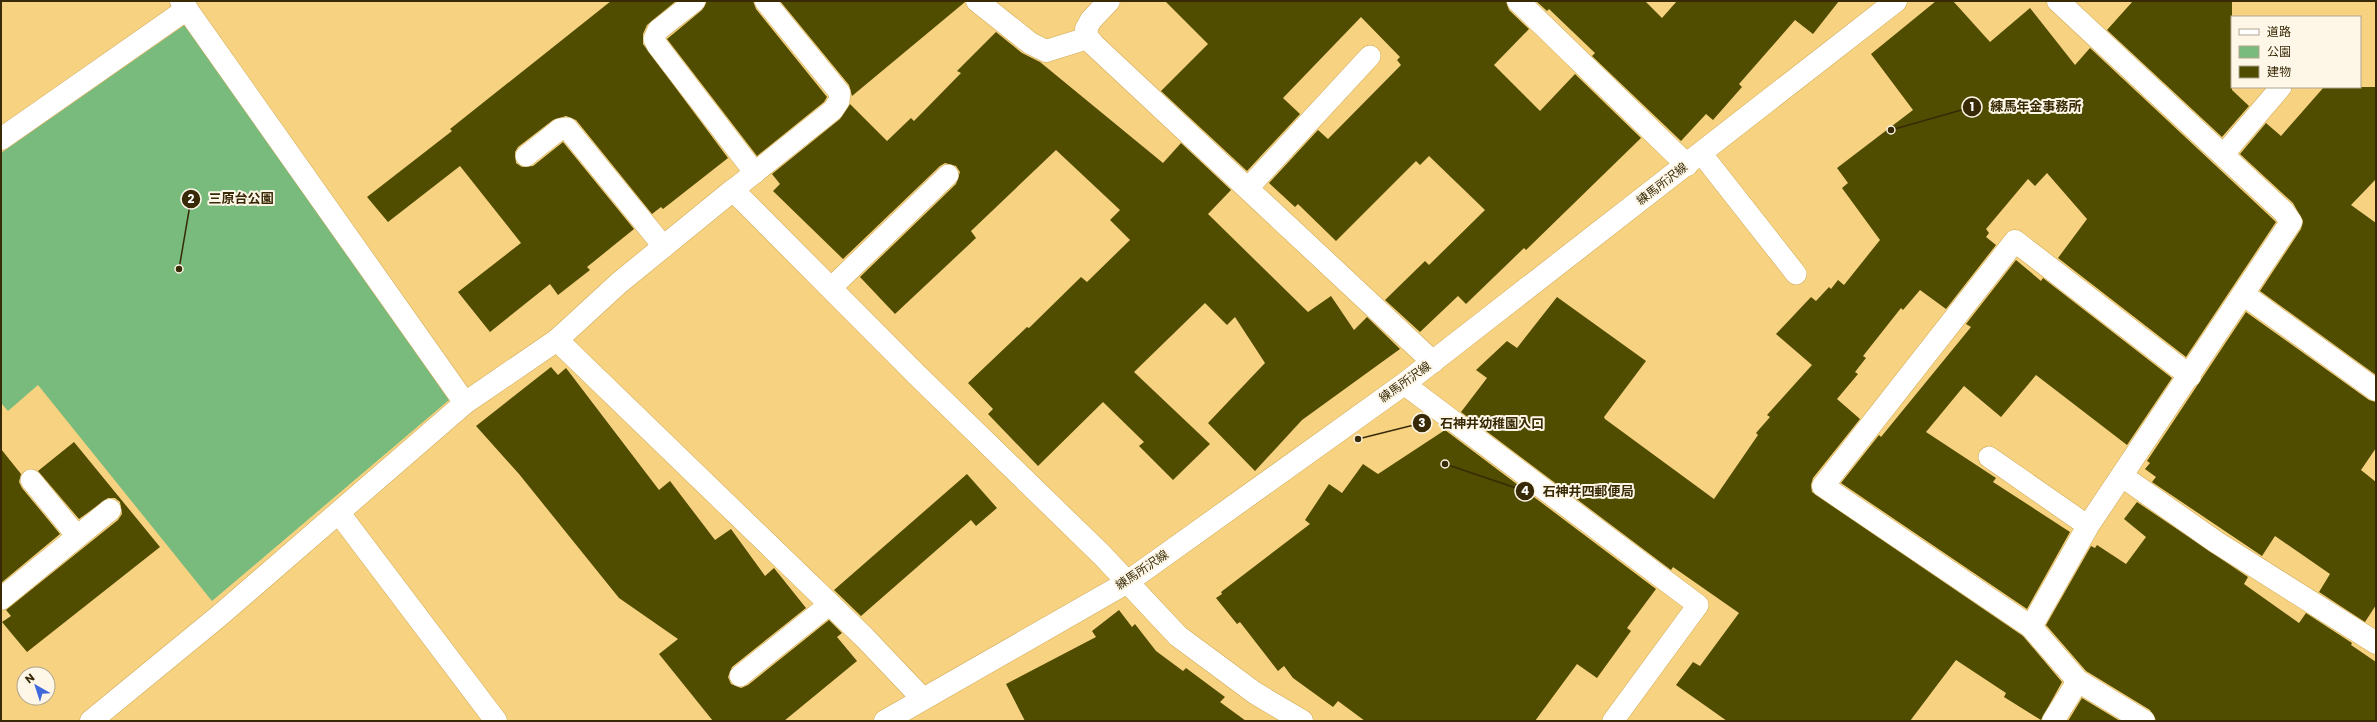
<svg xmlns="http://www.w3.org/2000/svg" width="2377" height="722" viewBox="0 0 2377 722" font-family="Poppins,'Noto Sans JP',sans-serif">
	<rect width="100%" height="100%" fill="#f7d280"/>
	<polygon fill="#79ba7d" points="186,24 449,400 212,601 38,385 8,411 1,403 1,153"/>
	<g fill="#504c00">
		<polygon points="611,1 676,1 647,25 643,34 643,44 728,158 663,209 661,207 652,214 576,120 566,116 553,120 518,147 515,152 516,163 522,167 533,166 563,142 634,229 587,267 590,270 558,295 550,284 490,332 458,292 521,243 460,166 388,222 367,197 452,131 450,129"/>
		<polygon points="707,1 753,1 756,9 827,97 824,102 757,156 667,39 702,10"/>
		<polygon points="780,1 965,1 965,2 852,96 849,85"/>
		<polygon points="1165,1 1506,1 1509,10 1529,29 1494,65 1540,111 1575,74 1641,138 1526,250 1524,248 1466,304 1458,296 1420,332 1385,300 1425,261 1429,265 1485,210 1429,156 1420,165 1416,161 1336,241 1298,204 1295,207 1269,183 1318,130 1328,139 1401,65 1397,60 1400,57 1361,17 1283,98 1300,114 1247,171 1161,91 1208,44"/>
		<polygon points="1536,1 1645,1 1662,18 1677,1 1839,1 1813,34 1795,20 1739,84 1742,87 1713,120 1706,114 1681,141 1592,56 1595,53 1549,9 1547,11"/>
		<polygon points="1936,1 1953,1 1990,42 2030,8 2075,65 2090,48 2276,222 2186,357 2058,258 2087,219 2047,173 2035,186 2028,179 1986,229 1989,233 1986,237 1996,245 1946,309 1920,290 1903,310 1901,308 1863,356 1866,358 1855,372 1858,374 1837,399 1860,419 1813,478 1811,485 1812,492 2023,636 2062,682 2041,720 2004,697 2006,693 1956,660 1910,721 1727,721 1676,685 1693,662 1700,666 1739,613 1673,567 1671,570 1461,412 1487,378 1476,370 1507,341 1517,348 1557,297 1646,361 1604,417 1605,419 1714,499 1758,435 1756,433 1770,417 1767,415 1812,365 1776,334 1811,297 1816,301 1829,287 1831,289 1838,280 1844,285 1880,240 1842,188 1848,183 1837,168 1913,110 1871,54"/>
		<polygon points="2133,1 2232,1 2232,90 2249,106 2222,137 2107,30"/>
		<polygon points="996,32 1022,53 1040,62 1163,163 1181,143 1231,190 1208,214 1308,312 1331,296 1354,330 1367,317 1400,349 1302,420 1255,471 1208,423 1265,363 1235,317 1227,325 1205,303 1134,372 1210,444 1173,480 1139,446 1144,442 1103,402 1038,466 988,414 993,409 968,383 1027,327 1029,328 1081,277 1087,282 1130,240 1110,220 1120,210 1056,150 971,231 976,238 895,314 860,277 956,184 960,172 956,166 945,163 940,166 843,259 773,191 780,184 772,174 840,119 850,104 887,141 911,118 914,121 961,73 957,71"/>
		<polygon points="2324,87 2376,87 2376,179 2351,205 2376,223 2376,375 2260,291 2301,229 2303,221 2293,203 2240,154 2266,123 2281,136"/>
		<polygon points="2016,260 2041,281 2043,278 2172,378 2127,445 2036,375 2001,417 1964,386 1926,432 1996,478 1993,482 2070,532 2027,609 1841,483 1879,435 1881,437 1971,327 1966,324"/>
		<polygon points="2246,312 2369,400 2376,402 2376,448 2361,470 2376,482 2376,605 2365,622 2319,592 2330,574 2275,536 2262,556 2152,482 2156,477 2145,469 2150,463 2147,461"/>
		<polygon points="551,367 558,375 566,368 659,490 670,481 715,540 731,529 765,576 774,568 806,608 732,667 728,677 731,684 741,688 748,685 829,620 842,633 837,637 857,661 784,721 713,721 659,654 678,639 619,598 519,474 476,426"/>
		<polygon points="1445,430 1656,589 1627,628 1631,631 1597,678 1577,664 1535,721 1365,721 1338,701 1333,707 1293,678 1284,666 1278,671 1240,622 1237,624 1216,598 1222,594 1221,592 1310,524 1305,520 1329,484 1342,493 1363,464 1378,474"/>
		<polygon points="74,442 160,547 27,652 2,622 11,616 6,610 118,520 122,514 120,502 115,498 108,498 79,519 38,471"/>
		<polygon points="1,449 21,474 19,482 22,488 60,534 1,583"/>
		<polygon points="967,474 997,508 976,526 971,520 861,616 834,590"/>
		<polygon points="2137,502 2248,577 2244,584 2299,623 2306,613 2352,643 2351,645 2376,662 2376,721 2156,721 2150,710 2086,671 2046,625 2091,546 2095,548 2097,545 2126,564 2146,537 2124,519"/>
		<polygon points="1119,610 1132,627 1135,624 1156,651 1183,671 1186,668 1225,697 1220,702 1246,721 1025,721 1006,684 1096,637 1092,631"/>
		<polygon points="2082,698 2120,721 2068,721"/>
	</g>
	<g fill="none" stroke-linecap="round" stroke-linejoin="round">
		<g stroke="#ceaa59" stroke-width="22">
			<g id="lane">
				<polyline points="695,1 658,30 654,39 657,45 755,173"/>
				<polyline points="1701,153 1796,274"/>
				<polyline points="2223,155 2281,87"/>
				<polyline points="526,156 560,129 567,128 664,247"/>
				<polyline points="1248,188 1370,56"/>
				<polyline points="733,190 833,110 839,101 840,93 765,1"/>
				<polyline points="831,288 948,175"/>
				<polyline points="1404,384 1698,605 1613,721"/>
				<polyline points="1989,457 2088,526"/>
				<polyline points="31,480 77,536"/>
				<polyline points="740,676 830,604"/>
			</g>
		</g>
		<g stroke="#ceaa59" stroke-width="23">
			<g id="street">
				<polyline points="181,1 465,403"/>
				<polyline points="977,1 1030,43 1046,51 1088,38"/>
				<polyline points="1109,1 1091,20 1086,29 1088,38 1094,45 1433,362"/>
				<polyline points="1518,1 1687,165"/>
				<polyline points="1,139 187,9"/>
				<polyline points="2243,294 2376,390"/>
				<polyline points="557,340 865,638 922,698"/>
				<polyline points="2122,476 2216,542 2376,643"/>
				<polyline points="339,513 496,721"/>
				<polyline points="1,599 110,510"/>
				<polyline points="2031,627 2088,526 2291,222 2284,212 2058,1"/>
				<polyline points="91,721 219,616 465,403 557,340 619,283 733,190 917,375 1102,555 1178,636 1255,693 1302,721"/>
				<polyline points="2053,721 2078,681"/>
				<polyline points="2144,721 2078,681 2031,627 1823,486 2015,241 2190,376"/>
			</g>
		</g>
		<g stroke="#ceaa59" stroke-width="23">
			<polyline id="primary" points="885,721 1126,583 1404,384 1896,1"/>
		</g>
		<use href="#lane" stroke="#fff" stroke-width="21"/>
		<use href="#street" stroke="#fff" stroke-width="22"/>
		<use href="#primary" stroke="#fff" stroke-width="22"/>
	</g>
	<g text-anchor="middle" stroke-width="4" stroke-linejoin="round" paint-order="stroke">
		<g font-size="12" fill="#382a06" stroke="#fef7e8">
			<text transform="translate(1662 184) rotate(-38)" y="4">練馬所沢線</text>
			<text transform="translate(1405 382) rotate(-36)" y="4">練馬所沢線</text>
			<text transform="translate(1142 570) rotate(-34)" y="4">練馬所沢線</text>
		</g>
	</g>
	<path fill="none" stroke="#382a06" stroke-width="1.5" d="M1891 130L1972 107M179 269L191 199M1358 439L1422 423M1445 464L1525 491"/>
	<g fill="#382a06" stroke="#fef7e8" stroke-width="1.5">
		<circle cx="1891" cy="130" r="4"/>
		<circle cx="179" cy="269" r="4"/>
		<circle cx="1358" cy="439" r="4"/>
		<circle cx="1445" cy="464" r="4"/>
		<circle cx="1972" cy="107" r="10"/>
		<circle cx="191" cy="199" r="10"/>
		<circle cx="1422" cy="423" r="10"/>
		<circle cx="1525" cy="491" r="10"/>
	</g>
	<g font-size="12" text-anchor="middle" font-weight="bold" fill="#fff">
		<text x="1972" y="111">1</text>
		<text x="191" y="203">2</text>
		<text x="1422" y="427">3</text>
		<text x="1525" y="495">4</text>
	</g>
	<g font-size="13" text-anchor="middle" font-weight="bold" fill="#382a06" stroke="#fef7e8" stroke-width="4" stroke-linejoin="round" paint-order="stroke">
		<text x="2036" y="111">練馬年金事務所</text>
		<text x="241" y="203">三原台公園</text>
		<text x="1492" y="428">石神井幼稚園入口</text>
		<text x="1588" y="496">石神井四郵便局</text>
	</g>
	<rect width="2377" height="722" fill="none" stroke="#382a06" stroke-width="4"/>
	<rect x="2231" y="16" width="130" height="72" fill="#fef7e8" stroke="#afa58e"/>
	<rect x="2239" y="29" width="20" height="6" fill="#ffffff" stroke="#afa58e"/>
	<text x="2267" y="36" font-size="12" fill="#382a06">道路</text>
	<rect x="2239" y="46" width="20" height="12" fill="#79ba7d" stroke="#afa58e"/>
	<text x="2267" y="56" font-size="12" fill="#382a06">公園</text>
	<rect x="2239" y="66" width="20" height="12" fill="#504c00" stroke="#afa58e"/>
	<text x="2267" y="76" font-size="12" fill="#382a06">建物</text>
	<g transform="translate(36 686) rotate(321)"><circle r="19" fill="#fef7e8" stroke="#afa58e"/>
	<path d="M0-3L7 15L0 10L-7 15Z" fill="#4069db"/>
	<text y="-6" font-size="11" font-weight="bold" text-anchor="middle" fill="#382a06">N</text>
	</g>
</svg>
